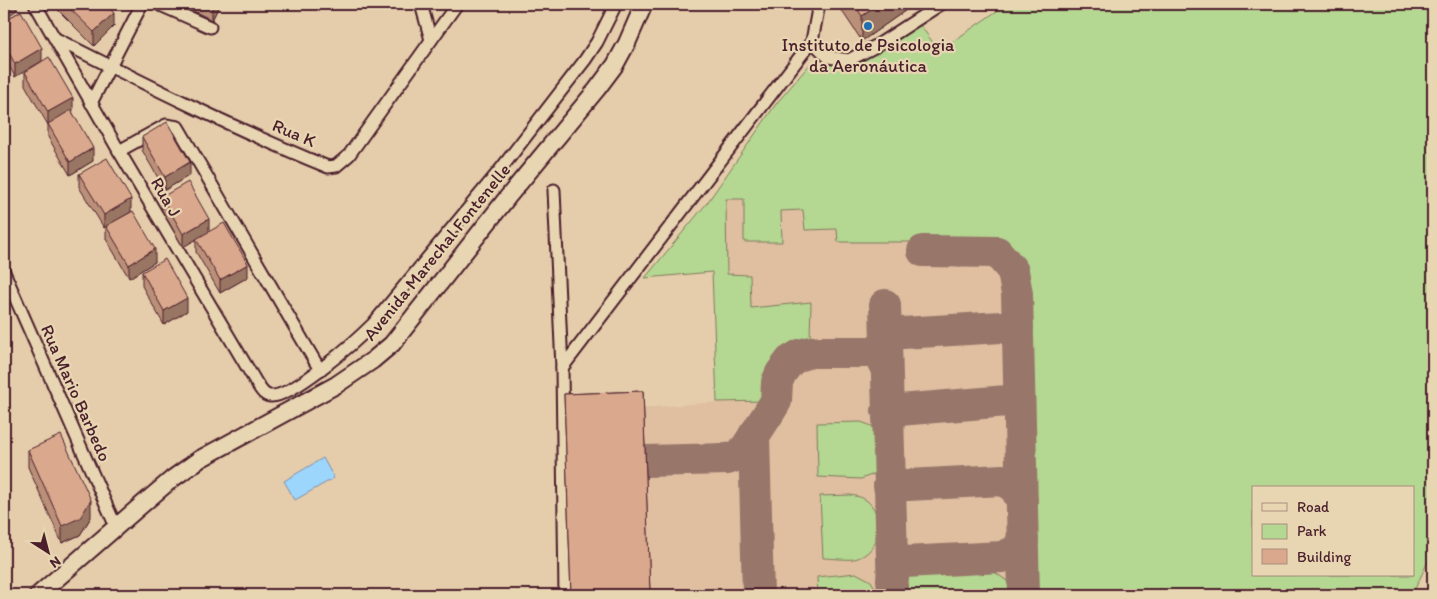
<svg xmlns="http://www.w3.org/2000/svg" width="1437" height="599" viewBox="0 0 1437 599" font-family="Itim,sans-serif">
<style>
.built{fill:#dfbfa0}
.green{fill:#b4d791;stroke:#7f7b5e;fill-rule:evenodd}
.water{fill:#9dd6fd;stroke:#7c8da9}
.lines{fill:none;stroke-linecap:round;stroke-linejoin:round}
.taxiway{stroke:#98766b;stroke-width:32}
.street-casing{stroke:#4a1f2b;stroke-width:15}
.secondary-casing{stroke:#4a1f2b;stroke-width:20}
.street{stroke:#e8d6b3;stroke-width:11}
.secondary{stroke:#e8d6b3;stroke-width:16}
.wall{fill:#bb9079;stroke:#4a1f2b}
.shaded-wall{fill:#997663;stroke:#4a1f2b}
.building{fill:#daa88d;stroke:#4a1f2b}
.poi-dot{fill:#1f6fb2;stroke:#e8d6b3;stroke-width:2}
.labels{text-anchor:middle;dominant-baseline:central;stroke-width:4.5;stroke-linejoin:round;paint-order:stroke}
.poi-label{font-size:18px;fill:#4a1f2b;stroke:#e8d6b3}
.street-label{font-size:18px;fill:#4a1f2b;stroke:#e8d6b3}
</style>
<rect width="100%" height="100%" fill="#e5cdab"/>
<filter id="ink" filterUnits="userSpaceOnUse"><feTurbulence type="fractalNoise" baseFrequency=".02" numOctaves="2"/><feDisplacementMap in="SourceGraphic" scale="10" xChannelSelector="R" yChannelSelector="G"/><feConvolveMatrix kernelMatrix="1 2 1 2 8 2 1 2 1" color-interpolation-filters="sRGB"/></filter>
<g filter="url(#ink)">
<polygon class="built" points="726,199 744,199 745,242 781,210 803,210 805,230 837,229 838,242 979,242 1003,247 1016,259 1022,270 1025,281 1034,595 650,595 643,408 717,402 766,401 765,380 773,363 786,350 810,339 751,308 727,274"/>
<g class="green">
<path d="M1007 4H1433V551L1412 595H1034L1025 281 1022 270 1016 259 1003 247 979 242H838L837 229 805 230 803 210 781 211 782 242H744V199H726L727 274 750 275 751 308 811 302 810 339C791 348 768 357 765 381 764 387 766 395 766 401L717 402 712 272 645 278 707 203 776 104 811 63 818 62 825 64 827 61 849 65 858 64 918 22 939 51ZM1253 488H1413V575H1253Z"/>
<polygon points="861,422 872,426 877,434 877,466 874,474 861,479 818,477 817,423"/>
<path d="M851 495C856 496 862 497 866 500 885 514 882 550 858 558 851 561 832 558 823 558L820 496Z"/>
<polygon points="989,568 1007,581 1011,595 897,595 900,584 914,573"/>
<polygon points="856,573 871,581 879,595 818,595 817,577"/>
</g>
<polygon class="water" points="323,458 334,478 295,500 284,481"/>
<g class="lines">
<g class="taxiway">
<polyline points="923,251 997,252 1013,271 1017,294 1024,595"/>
<polyline points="885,305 893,595"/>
<polyline points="886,334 1018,326"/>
<polyline points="887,411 1019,400"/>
<polyline points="754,435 758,595"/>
<polyline points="645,461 728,459 738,455 746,448 770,411 776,401 777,382 781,373 790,361 800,355 811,352 873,352 880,356 886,368"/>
<polyline points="889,486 1003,480 1015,488 1022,501"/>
<path d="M892 580C894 571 896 567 904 562L1002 557 1016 551 1023 540"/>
</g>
<defs>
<g id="street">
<path d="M35 4 119 151 257 384C261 390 264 396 271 396 293 397 357 340 373 324L500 170 585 60 597 42 616 4"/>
<polyline points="158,4 210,27"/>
<polyline points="421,4 431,40"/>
<path d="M56 39C145 84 235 129 328 167L336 166 349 155 457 4"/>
<polyline points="812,41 828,57 849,60 876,46 941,4"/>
<polyline points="91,103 142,4"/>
<polyline points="119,151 166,125 178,127 320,370"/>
<polyline points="554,190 562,368 565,595"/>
<polyline points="4,272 116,527"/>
<polyline points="562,368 812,41 819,4"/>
</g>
<polyline id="secondary" points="38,595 138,508 172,479 200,459 336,385 373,360 392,344 507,198 597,89 615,65 627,43 644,4"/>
</defs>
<use href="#street" class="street-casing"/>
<use href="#secondary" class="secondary-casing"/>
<use href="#street" class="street"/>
<use href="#secondary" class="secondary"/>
</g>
<g class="wall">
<polygon points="54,4 105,4 114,26 94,46 54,6"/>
<polygon points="181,4 220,4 212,20 181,5"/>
<polygon points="842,4 909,4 909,8 862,41 842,11"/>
<polygon points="21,11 15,77 4,56 4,21"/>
<polygon points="25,72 73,111 72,111 93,161 70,175 48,137 48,125 25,85"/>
<polygon points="142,137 190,175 165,190 142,150"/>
<polygon points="79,174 131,212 155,262 129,278 106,239 106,226 104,228 79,187"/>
<polygon points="162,197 209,232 248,277 220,293 196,252 196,239 183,247 162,210"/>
<polygon points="142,272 187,311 164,325 142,286"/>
<polygon points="643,391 650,595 571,595 564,394"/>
<polygon points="28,450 91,517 80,535 62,543 28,467"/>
</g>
<g class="shaded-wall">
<polygon points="7,4 17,4 17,10 4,19 4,6"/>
<polygon points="212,4 220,4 212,20"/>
<polygon points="880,4 909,4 909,8 862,41 862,16"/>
<polygon points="114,13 114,26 94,46 94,32"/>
<polygon points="42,48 42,61 15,77 15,64"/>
<polygon points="73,98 73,111 48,125 48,112"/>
<polygon points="93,148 93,161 70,175 70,162"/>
<polygon points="190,162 190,175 165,190 165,177"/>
<polygon points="131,199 131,212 104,228 104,215"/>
<polygon points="209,219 209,232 183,247 183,234"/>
<polygon points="155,249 155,262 129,278 129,265"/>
<polygon points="248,264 248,277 220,293 220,280"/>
<polygon points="187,298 187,311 164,325 164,311"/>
<polygon points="91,500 91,517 80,535 62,543 62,526"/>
</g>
<g class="building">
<polygon points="65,4 105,4 114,13 94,32"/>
<polygon points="854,4 880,4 862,16"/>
<polygon points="21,11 42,48 15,64 4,43 4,21"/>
<polygon points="49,57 73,98 48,112 25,72"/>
<polygon points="71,110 93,148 70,162 48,124"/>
<polygon points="167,122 190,162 165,177 142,137"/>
<polygon points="107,158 131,199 104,215 79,174"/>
<polygon points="188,182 209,219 183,234 162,197"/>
<polygon points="133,211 155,249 129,265 106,226"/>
<polygon points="224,223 248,264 220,280 196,239"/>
<polygon points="165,259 187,298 164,311 142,272"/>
<polygon points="643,391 650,592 571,595 564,394"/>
<polygon points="61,435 91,500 80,518 62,526 28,450"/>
</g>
</g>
<circle class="poi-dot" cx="868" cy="26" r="5"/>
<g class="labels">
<g class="poi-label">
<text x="868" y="45">Instituto de Psicologia<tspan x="868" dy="21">da Aeronáutica</tspan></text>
</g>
<g class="street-label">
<text transform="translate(294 133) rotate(23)">Rua K</text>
<text transform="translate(166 197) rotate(60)">Rua J</text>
<text transform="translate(437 252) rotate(-51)">Avenida Marechal Fontenelle</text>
<text transform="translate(76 393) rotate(66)">Rua Mario Barbedo</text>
</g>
</g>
<rect width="1437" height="599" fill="none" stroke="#e8d6b3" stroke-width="20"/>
<rect x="10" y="10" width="1417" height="579" fill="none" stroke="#4a1f2b" stroke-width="2" filter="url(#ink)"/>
<rect x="1252" y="486" width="162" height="90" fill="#e8d6b3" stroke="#a98d7d"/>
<rect x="1262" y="503" width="25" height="8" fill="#e8d6b3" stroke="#a98d7d"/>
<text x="1297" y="512" font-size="15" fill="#4a1f2b">Road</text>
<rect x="1262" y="524" width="25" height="15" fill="#b4d791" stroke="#a98d7d"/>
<text x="1297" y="536" font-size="15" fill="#4a1f2b">Park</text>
<rect x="1262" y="549" width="25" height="15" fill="#daa88d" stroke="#a98d7d"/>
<text x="1297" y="562" font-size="15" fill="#4a1f2b">Building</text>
<g transform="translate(48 552) rotate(144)" stroke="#e8d6b3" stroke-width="4" paint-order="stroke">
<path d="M0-4L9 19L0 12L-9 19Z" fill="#4a1f2b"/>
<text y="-8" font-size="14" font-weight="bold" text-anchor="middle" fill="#4a1f2b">N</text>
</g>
</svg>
